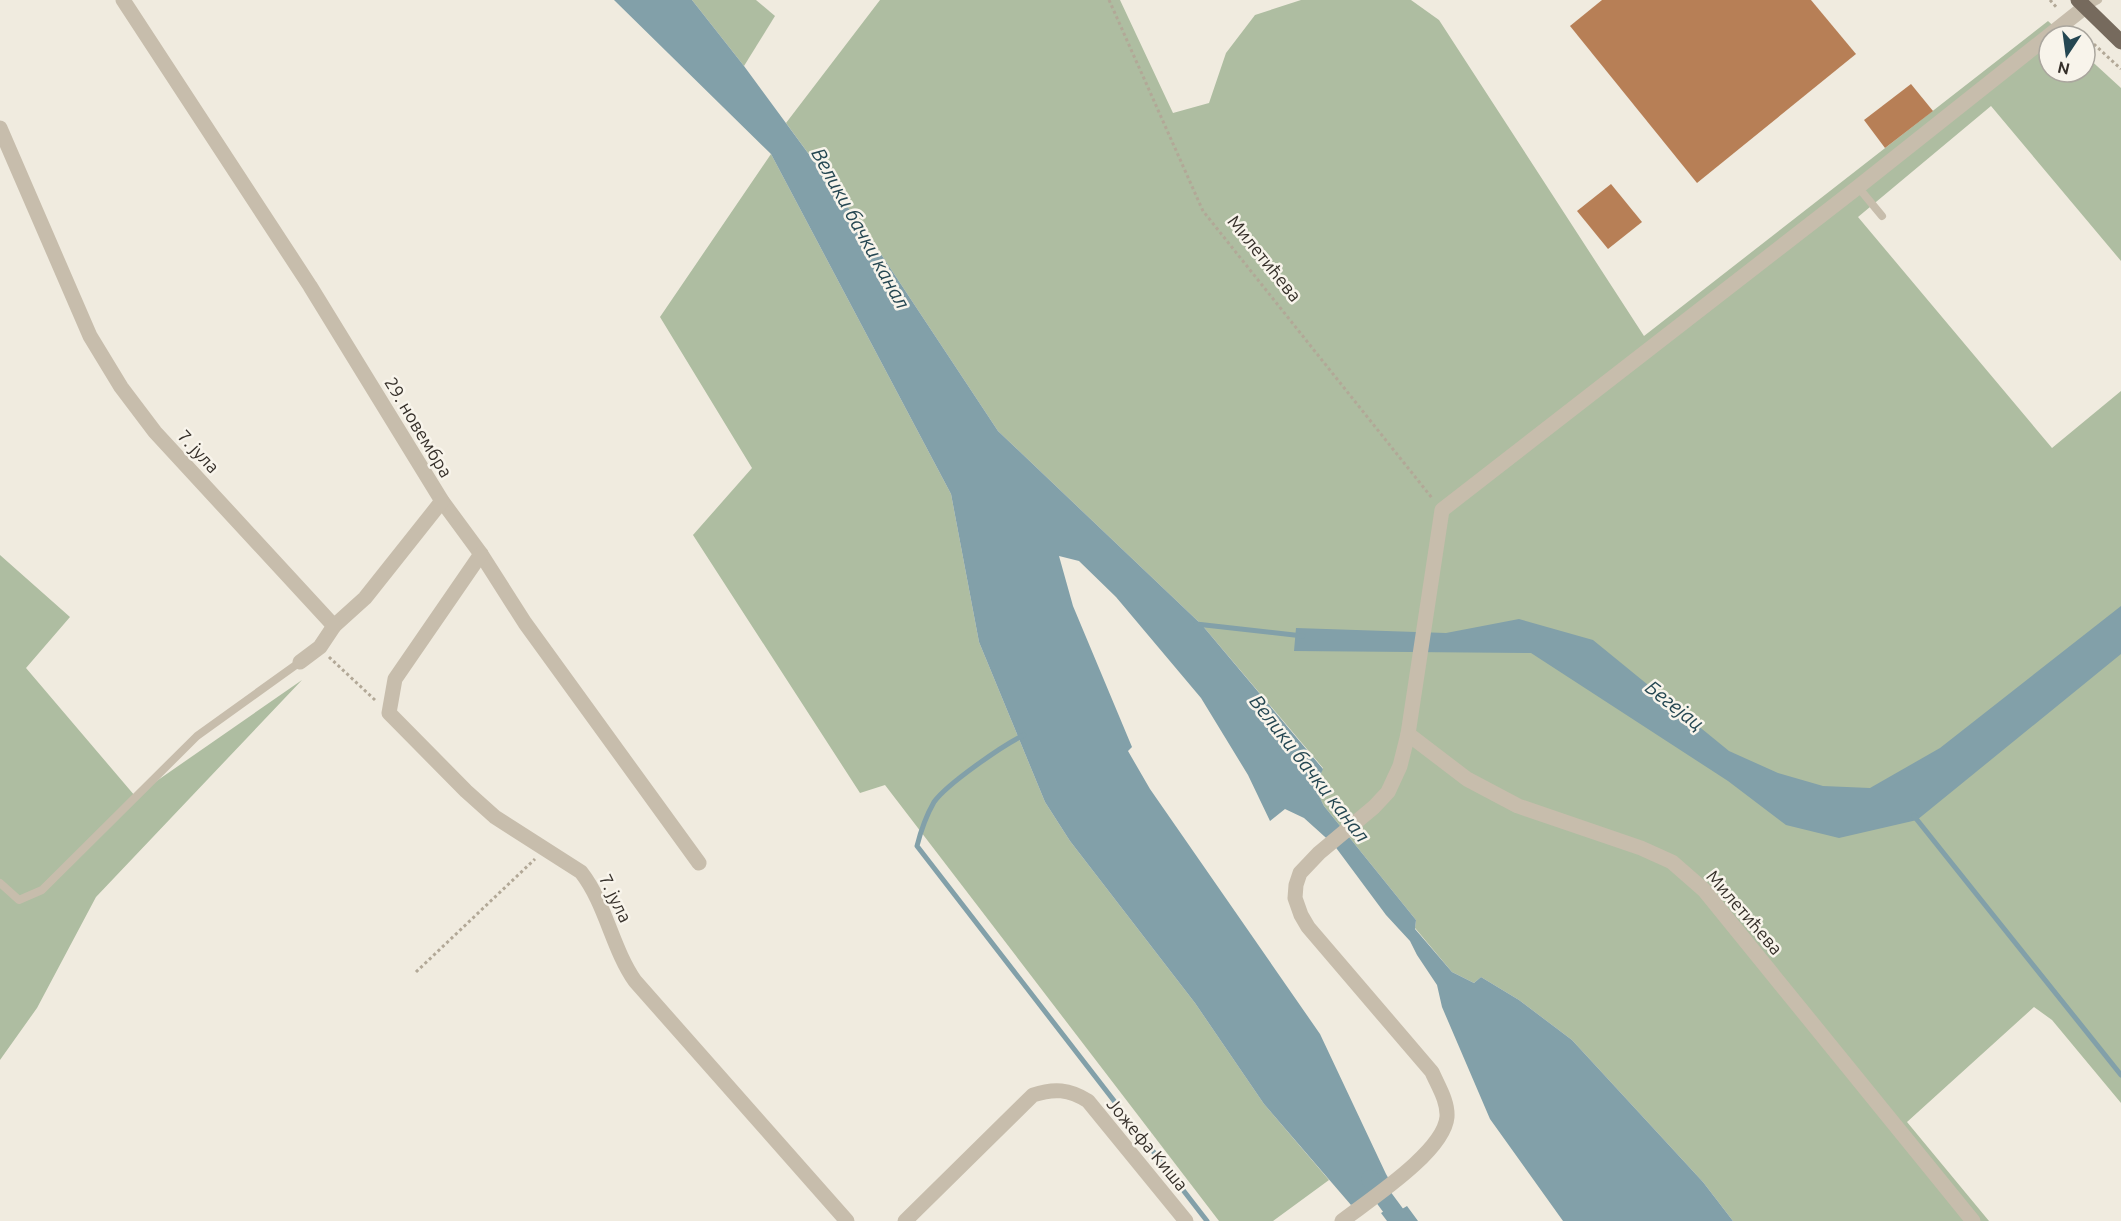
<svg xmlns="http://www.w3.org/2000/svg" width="2121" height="1221" viewBox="0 0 2121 1221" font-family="Ubuntu,sans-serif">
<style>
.green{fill:#aebda1}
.water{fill:#82a0a9}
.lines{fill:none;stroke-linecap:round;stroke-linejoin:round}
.stream{stroke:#82a0a9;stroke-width:5}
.canal{stroke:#82a0a9;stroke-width:18}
.building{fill:#b77f56}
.path{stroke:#b2a897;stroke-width:3;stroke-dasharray:3 3;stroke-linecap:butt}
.service{stroke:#c7bdac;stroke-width:8}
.minor{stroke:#c7bdac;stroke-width:15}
.primary{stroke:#766a5d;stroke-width:15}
.labels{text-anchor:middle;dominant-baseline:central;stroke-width:5;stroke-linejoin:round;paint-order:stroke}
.street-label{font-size:18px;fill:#36302a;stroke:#f8f4eb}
.water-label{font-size:20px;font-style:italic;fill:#254752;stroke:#f8f4eb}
</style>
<rect width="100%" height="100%" fill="#f0ebdf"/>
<g class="green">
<polygon points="692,0 756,0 775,16 744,66"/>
<polygon points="880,0 1120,0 1173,113 1209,103 1226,53 1255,15 1301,0 1411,0 1439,20 1644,336 2048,21 2064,36 2049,36 2049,72 2085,72 2085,55 2121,88 2121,261 1991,106 1858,217 2052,448 2121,391 2121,1103 2052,1020 2034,1007 1907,1122 1989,1221 1733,1221 1703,1182 1572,1040 1519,1000 1481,977 1474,983 1452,972 1415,928 1416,920 1324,806 1315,789 1323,768 1202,625 998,431 869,236 786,123"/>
<polygon points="771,154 951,494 979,642 1045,802 1070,841 1195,1003 1264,1104 1329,1180 1273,1221 1219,1221 885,785 860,793 693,535 752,468 660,317"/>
<polygon points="0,555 70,617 26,668 135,796 302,680 96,897 37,1008 0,1060"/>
</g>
<g class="water">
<polygon points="614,0 692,0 744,66 869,236 998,431 1202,625 1323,769 1315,788 1324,806 1416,920 1415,929 1452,972 1474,983 1481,977 1519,1000 1572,1040 1703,1182 1733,1221 1563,1221 1490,1119 1442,1007 1437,985 1417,955 1410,941 1386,915 1334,845 1304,818 1285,809 1270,821 1248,775 1201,698 1116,597 1079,561 1059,556 1073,606 1132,747 1128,751 1150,789 1320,1034 1386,1174 1395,1190 1351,1205 1264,1104 1195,1003 1070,841 1045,802 979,642 951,494 771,154"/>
<polygon points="2121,606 2121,654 1917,820 1839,838 1786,825 1728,781 1531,653 1294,651 1296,628 1446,633 1519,619 1593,640 1729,751 1778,773 1823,786 1870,788 1940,748"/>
<polygon points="1398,1203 1402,1209 1407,1206 1418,1221 1387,1221 1381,1213"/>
</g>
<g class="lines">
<g class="stream">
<polyline points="1196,624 1303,636"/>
<path d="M1024 735C1003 745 947 784 934 802 926 816 921 830 917 846L1207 1221"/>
<polyline points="1914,816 2121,1075"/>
</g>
<polyline class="canal" points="1370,1179 1401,1221"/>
</g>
<g class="building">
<polygon points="1602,0 1811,0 1856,54 1697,183 1570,26"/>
<polygon points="1911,84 1933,111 1885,148 1864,120"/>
<polygon points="1611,184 1642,222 1608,249 1577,211"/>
</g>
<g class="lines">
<g class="path">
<polyline points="1109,0 1203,211 1432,498"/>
<polyline points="2050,0 2058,9"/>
<polyline points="2085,36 2121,69"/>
<polyline points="329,657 375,700"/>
<polyline points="416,972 535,859"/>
</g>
<g class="service">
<polyline points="2085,7 2098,0"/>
<polyline points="1858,187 1882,216"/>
<polyline points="0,883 19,900 42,890 197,736 300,662"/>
</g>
<g class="minor">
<polyline points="123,0 310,286 442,501 481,554 525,623 699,863"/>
<polyline points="0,128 90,336 121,387 155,432 334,626 365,598 442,501"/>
<path d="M481 554 395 679 389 713 466 791 495 817 581 872C606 904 612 948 635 981L847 1221"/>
<polyline points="300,662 320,647 334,626"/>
<polyline points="1408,734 1467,779 1518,806 1641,848 1672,862 1704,890 1973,1221"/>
<path d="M905 1221 1033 1095C1054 1088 1069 1089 1088 1101L1186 1221"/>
<path d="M1342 1221C1369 1200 1444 1152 1447 1117 1448 1101 1438 1086 1432 1072L1308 927 1301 915 1295 898 1296 885 1300 873 1319 853 1374 807 1388 792 1400 766 1408 734 1442 510 1858 187 2085 7"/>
</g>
<polyline class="primary" points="2078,0 2121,42"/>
</g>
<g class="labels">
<g class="street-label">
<text transform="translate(1265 258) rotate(51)">Милетићева</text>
<text transform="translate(419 427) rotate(59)">29. новембра</text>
<text transform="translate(199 451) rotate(47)">7. јула</text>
<text transform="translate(616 898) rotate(64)">7. јула</text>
<text transform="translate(1745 912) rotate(49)">Милетићева</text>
<text transform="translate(1148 1144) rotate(50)">Јожефа Киша</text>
</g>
<g class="water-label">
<text transform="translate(861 228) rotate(61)">Велики бачки канал</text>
<text transform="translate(1675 705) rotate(38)">Бегејац</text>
<text transform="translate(1310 768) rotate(52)">Велики бачки канал</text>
</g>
</g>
<g transform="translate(2067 54) rotate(193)"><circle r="28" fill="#f8f4eb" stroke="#aaa69e" stroke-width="1.5"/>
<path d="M0-4.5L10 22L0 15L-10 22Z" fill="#254752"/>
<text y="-9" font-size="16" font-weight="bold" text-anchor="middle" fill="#36302a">N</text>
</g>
</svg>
